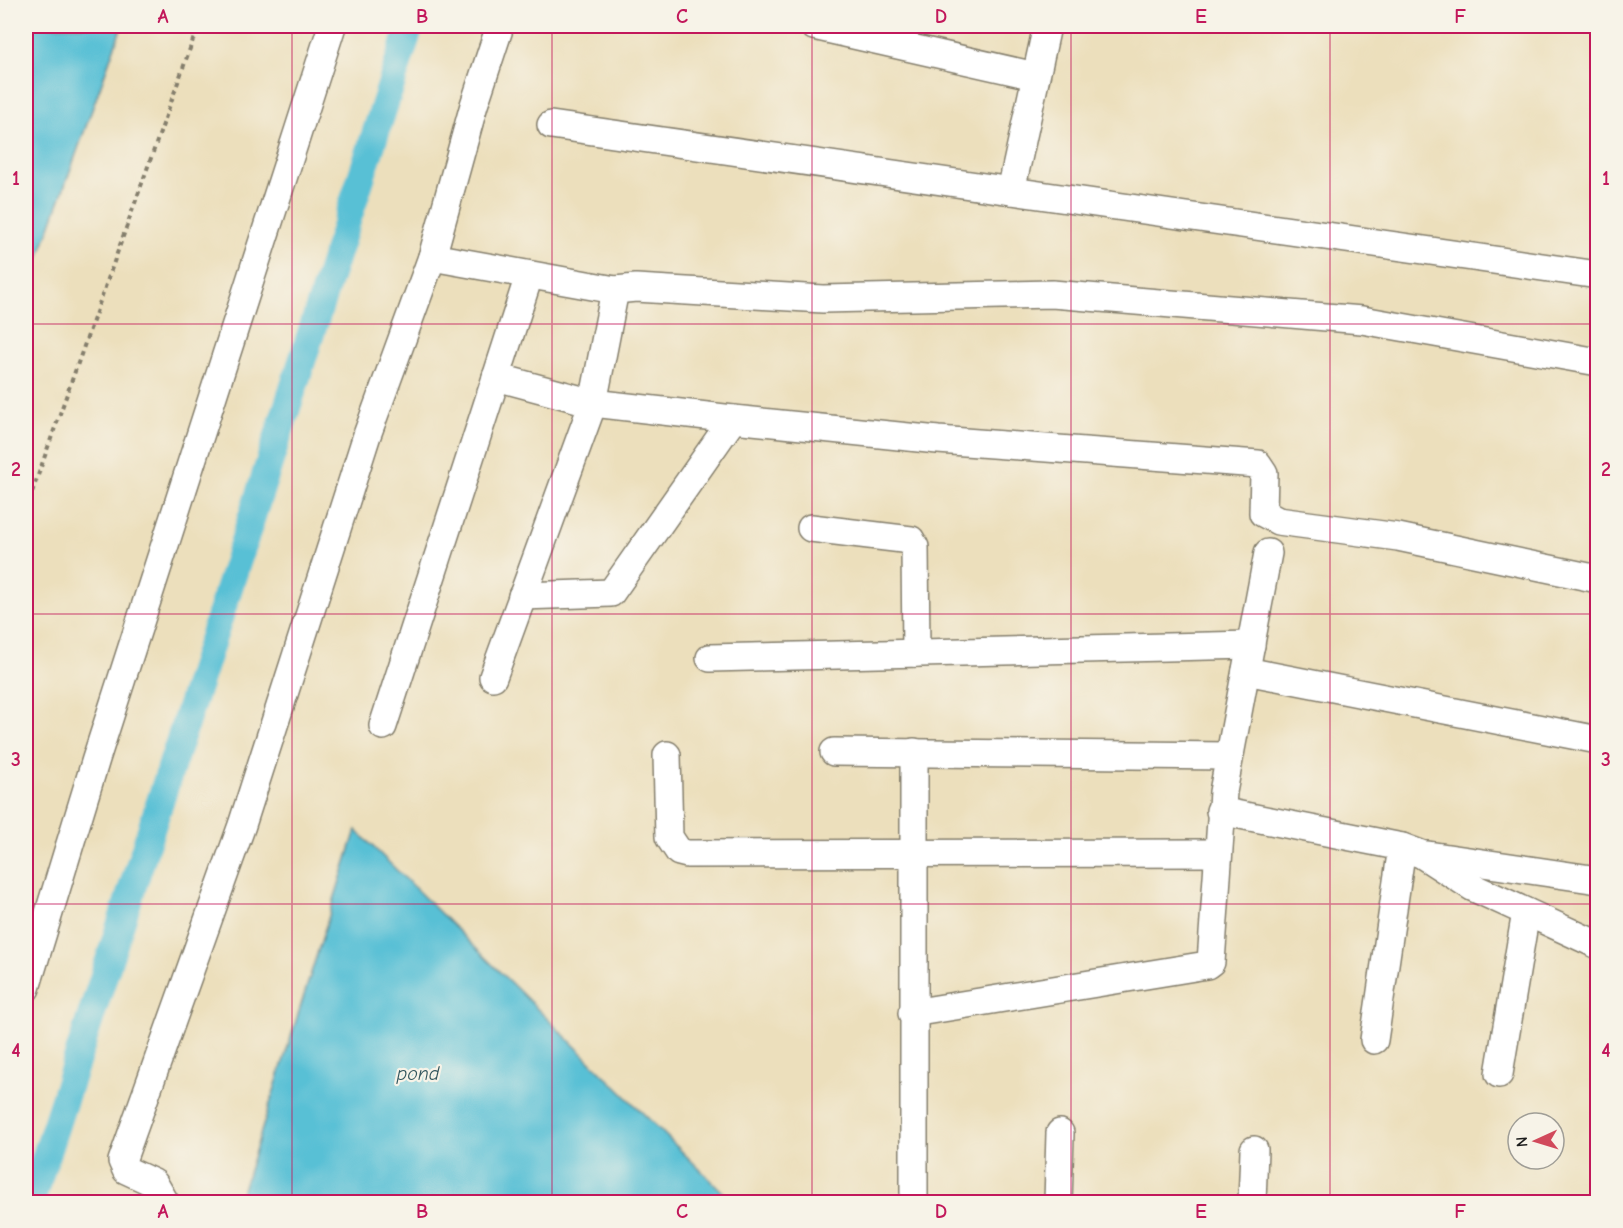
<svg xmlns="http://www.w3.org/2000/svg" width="1623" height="1228" viewBox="0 0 1623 1228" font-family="'Comic Neue',sans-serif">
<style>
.water{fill:#58c0d5;stroke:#3a6e78;stroke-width:1.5}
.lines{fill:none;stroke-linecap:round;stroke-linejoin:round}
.canal{stroke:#58c0d5;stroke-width:28}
.street-casing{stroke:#847e6c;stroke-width:30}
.path{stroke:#847e6c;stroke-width:4;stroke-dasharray:4.5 4.5;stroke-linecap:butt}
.street{stroke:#fff;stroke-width:27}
.grid{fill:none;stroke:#c2185b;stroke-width:1.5;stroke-opacity:0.55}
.labels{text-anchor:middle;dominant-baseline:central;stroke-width:4.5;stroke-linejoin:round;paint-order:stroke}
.water-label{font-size:20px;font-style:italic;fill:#31555d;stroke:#f7f3e8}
.neatline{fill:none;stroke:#c2185b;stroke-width:2}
.grid-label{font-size:20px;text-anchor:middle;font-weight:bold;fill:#c2185b}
</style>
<rect width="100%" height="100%" fill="#f7f3e8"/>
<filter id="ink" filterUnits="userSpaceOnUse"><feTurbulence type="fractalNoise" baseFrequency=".0167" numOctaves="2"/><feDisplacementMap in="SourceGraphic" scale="12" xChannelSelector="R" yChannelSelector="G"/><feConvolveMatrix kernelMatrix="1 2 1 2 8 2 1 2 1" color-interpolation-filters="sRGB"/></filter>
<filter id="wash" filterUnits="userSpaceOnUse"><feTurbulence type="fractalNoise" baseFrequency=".008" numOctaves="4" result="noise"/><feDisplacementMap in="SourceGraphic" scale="24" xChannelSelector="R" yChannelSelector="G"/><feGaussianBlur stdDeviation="1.35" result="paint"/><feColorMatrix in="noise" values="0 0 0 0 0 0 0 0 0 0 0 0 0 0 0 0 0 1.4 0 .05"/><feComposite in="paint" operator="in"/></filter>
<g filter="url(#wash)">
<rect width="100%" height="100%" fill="#ecdfbc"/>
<g class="water">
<polygon points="26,26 122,26 26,294"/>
<polygon points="356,830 733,1202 239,1202"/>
</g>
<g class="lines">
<polyline class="canal" points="31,1202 410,26"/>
</g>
</g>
<g filter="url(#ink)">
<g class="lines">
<defs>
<g id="street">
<polyline points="814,26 1035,76"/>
<polyline points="551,125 1598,275"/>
<polyline points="1011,191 1047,26"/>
<polyline points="615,290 636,288 823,299 1052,294 1362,320 1598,362"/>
<polyline points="496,377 593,403 733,419 938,440 1258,464 1264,473 1263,513 1278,521 1398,537 1598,579"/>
<polyline points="811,528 911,540 915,547 916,653"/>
<polyline points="522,596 611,593 733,419"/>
<polyline points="710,658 1251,645"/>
<polyline points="1246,671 1598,740"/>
<polyline points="493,677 593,403 615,290 432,257 474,105 500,26"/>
<polyline points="383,726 529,276"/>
<polyline points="834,752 1229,756"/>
<polyline points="914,752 914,1202"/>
<polyline points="667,755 669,837 679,852 687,854 1218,853"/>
<polyline points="1220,811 1402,847 1421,854 1472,887 1598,945"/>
<polyline points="1428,855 1598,880"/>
<polyline points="26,988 96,759 332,26"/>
<polyline points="912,1013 1207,965 1211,962 1223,792 1268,553"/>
<polyline points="1374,1040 1402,847"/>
<polyline points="1499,1074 1526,912"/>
<polyline points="165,1202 154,1183 126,1170 122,1161 242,825 367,435 432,257"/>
<polyline points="1058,1202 1060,1133"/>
<polyline points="1252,1202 1254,1150"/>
</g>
</defs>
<use href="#street" class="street-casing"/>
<polyline class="path" points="26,509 198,26"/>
<use href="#street" class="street"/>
</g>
</g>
<path class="grid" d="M292 26V1202M552 26V1202M812 26V1202M1071 26V1202M1330 26V1202M26 324H1598M26 614H1598M26 904H1598"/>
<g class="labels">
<g class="water-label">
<text x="418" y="1073">pond</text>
</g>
</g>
<rect width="1623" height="1228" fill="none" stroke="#f7f3e8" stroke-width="66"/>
<g transform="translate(1536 1141) rotate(266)"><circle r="28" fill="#f7f3e8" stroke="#9f9d96" stroke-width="1.5"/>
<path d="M0-4.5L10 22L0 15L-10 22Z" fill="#d1495b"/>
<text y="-9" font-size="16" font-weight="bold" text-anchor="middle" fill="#1c1c1c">N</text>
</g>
<rect x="33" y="33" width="1557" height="1162" class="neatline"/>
<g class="grid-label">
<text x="163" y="23">A</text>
<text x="422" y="23">B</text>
<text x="682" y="23">C</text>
<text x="941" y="23">D</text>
<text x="1201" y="23">E</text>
<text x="1460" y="23">F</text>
<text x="16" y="185">1</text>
<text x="1606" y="185">1</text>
<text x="16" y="476">2</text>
<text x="1606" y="476">2</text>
<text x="16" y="766">3</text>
<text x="1606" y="766">3</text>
<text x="16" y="1057">4</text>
<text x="1606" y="1057">4</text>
<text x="163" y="1218">A</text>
<text x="422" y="1218">B</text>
<text x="682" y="1218">C</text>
<text x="941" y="1218">D</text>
<text x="1201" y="1218">E</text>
<text x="1460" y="1218">F</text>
</g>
</svg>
